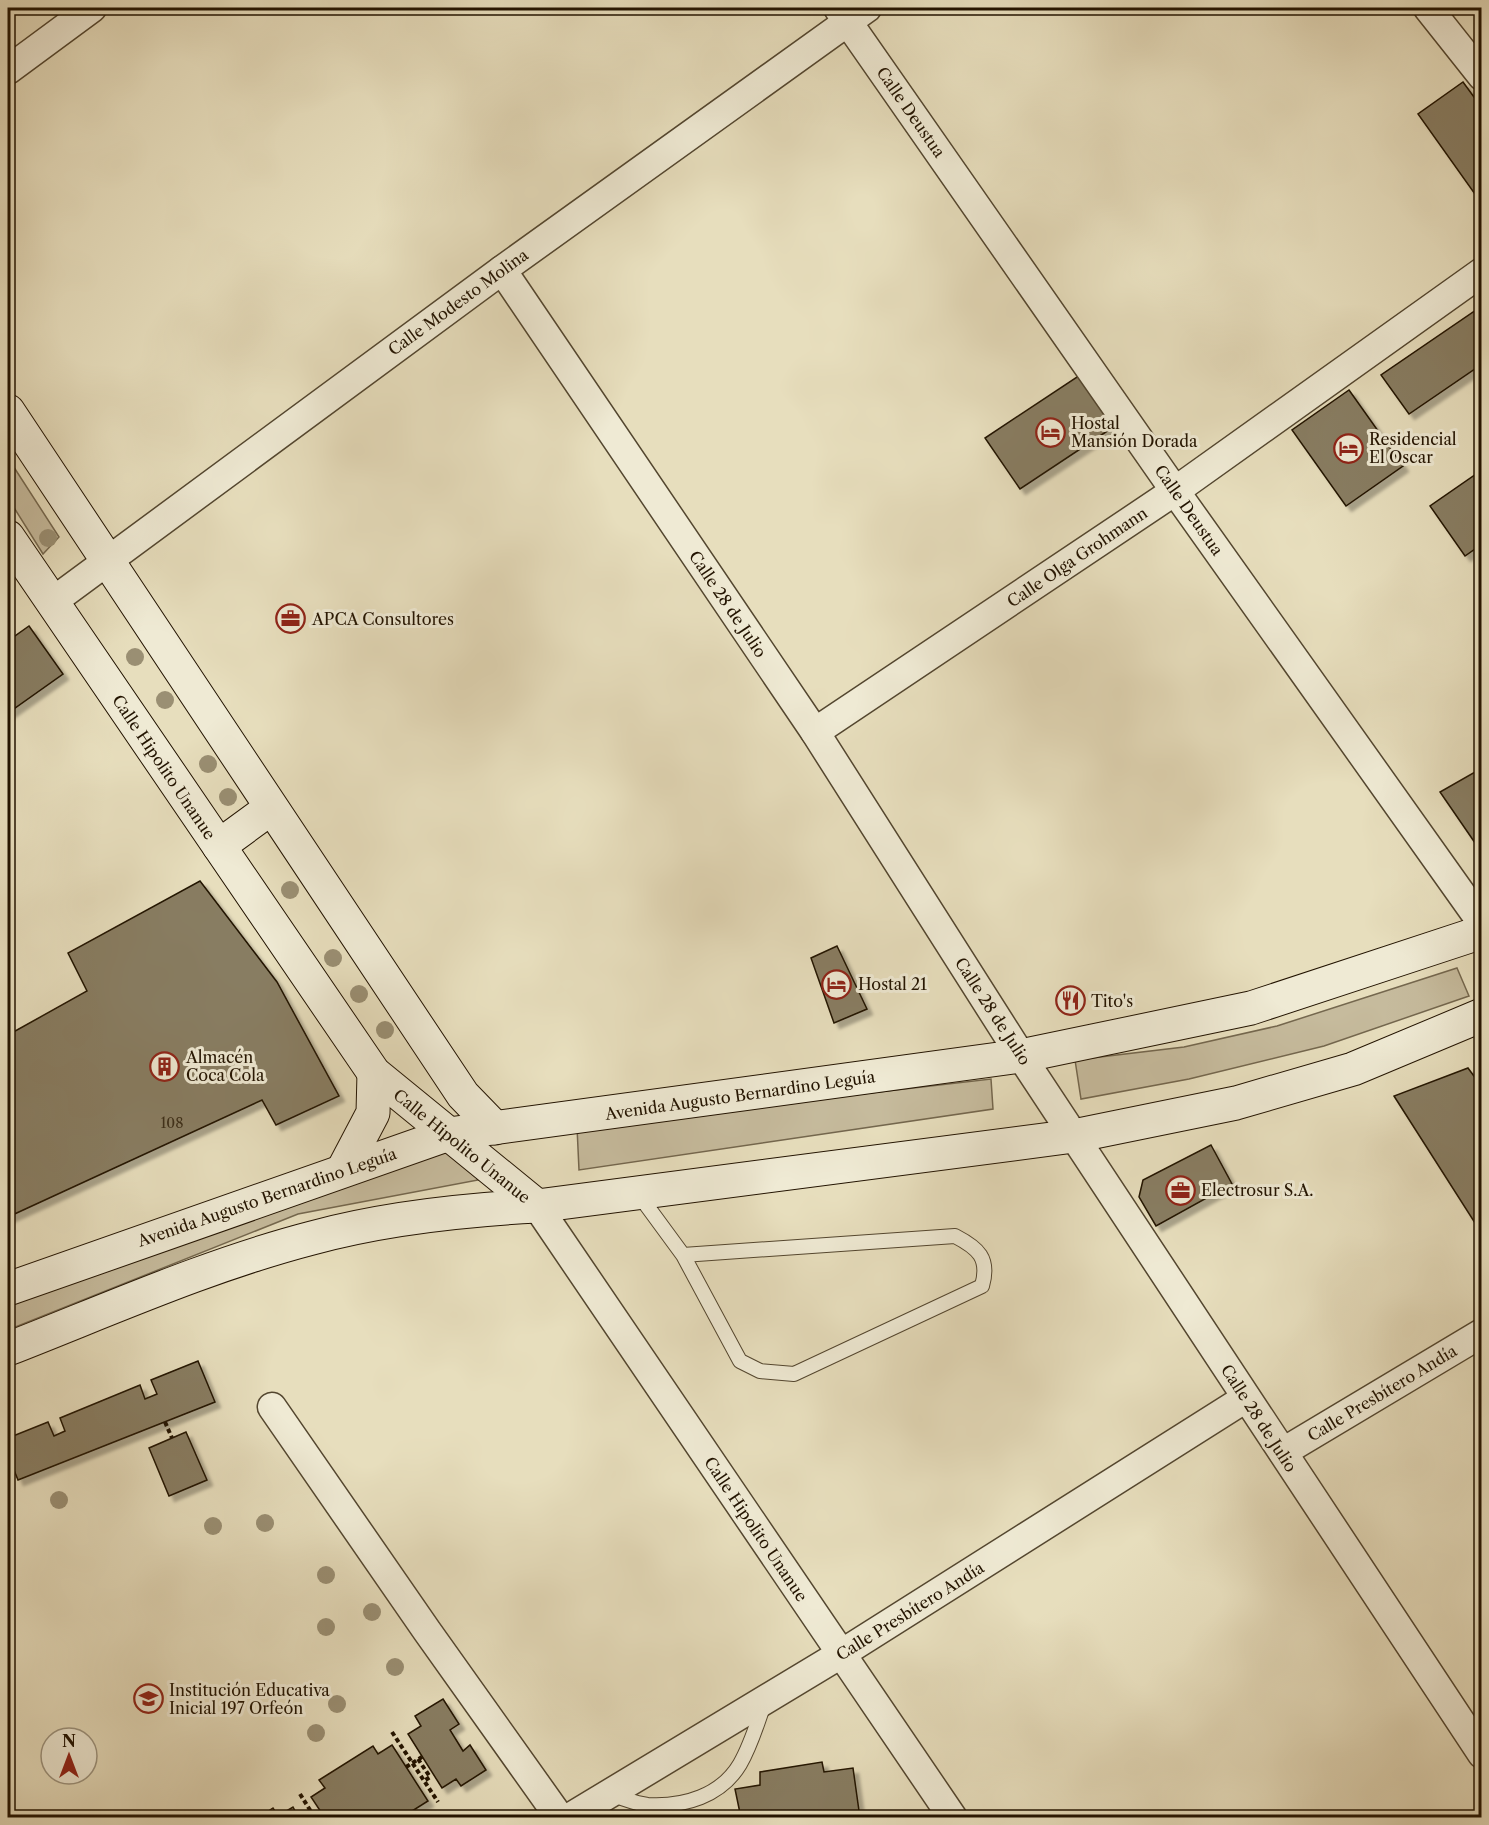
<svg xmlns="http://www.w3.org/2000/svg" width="1489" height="1825" viewBox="0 0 1489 1825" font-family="'Libre Caslon Text',serif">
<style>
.green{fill:#c6bb9d;stroke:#74674e;stroke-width:1.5}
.building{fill:#887d62;stroke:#221300;stroke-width:1.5;filter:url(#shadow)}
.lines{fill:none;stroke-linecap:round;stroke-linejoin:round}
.service-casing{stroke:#53462f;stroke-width:16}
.minor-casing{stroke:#53462f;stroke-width:31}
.secondary-casing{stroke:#221300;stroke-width:35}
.path{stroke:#221300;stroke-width:4;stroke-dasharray:4.5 3;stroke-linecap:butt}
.service{stroke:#efead4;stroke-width:14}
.minor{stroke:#efead4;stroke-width:28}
.secondary{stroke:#efead4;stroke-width:33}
.path-bridge{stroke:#221300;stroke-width:4;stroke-dasharray:4.5 3;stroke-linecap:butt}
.tree{fill:#9a8f73}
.labels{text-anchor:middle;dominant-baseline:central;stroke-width:6;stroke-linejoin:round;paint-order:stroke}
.number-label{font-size:14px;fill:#3c2e18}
.street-label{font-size:16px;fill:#221300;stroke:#efead4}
.poi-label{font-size:16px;fill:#221300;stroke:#efead4;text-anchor:start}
</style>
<defs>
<filter id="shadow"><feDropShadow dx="5.5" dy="5.5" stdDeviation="1.5" flood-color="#0004"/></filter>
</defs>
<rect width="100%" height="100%" fill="#e7debd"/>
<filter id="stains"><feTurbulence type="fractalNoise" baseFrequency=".00333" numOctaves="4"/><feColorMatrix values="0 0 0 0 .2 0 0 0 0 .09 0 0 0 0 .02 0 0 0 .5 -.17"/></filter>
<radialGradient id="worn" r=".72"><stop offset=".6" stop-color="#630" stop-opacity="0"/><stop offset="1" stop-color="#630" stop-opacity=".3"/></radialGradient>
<g class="green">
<polygon points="8,458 59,537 43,554 8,498"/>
<polygon points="1457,968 1469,996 1324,1046 1189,1079 1081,1099 1075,1060 1184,1047 1277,1026"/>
<polygon points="991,1079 993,1109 579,1170 577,1127"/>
<polygon points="457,1146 478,1180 298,1214 8,1330 8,1295"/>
</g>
<g class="building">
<polygon points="1463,82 1482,108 1482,204 1418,114"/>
<polygon points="1482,306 1482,364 1409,414 1381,375"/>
<polygon points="1080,375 1115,426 1020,489 985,438"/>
<polygon points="1349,390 1403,466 1346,506 1292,430"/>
<polygon points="1482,470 1482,544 1465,556 1430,506"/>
<polygon points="29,626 63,674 8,713 8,641"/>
<polygon points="1482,768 1482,853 1440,792"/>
<polygon points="200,881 277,982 339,1096 276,1125 262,1100 8,1217 8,1035 87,991 68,953"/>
<polygon points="837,946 867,1009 834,1023 811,958"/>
<polygon points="1468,1068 1482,1087 1482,1234 1394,1096"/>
<polygon points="1211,1145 1232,1184 1156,1226 1139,1197 1143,1180"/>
<polygon points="198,1361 215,1402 18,1480 8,1455 8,1438 48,1422 54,1436 65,1431 60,1418 140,1385 145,1399 157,1394 151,1380"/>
<polygon points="186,1432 207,1480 169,1496 149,1448"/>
<polygon points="443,1699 459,1724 450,1730 463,1751 470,1745 486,1770 461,1786 456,1779 442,1788 408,1734 421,1726 415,1716"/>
<polygon points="392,1745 428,1801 412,1811 416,1817 325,1818 311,1797 325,1788 319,1780 373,1746 378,1754"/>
<polygon points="822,1762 824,1772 853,1768 860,1818 741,1818 735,1789 760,1785 760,1772"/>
<polygon points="293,1807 299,1818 258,1818 273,1808 278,1816"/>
</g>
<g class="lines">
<defs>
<g id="service">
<path d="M639 1195 683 1255 740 1361 760 1371 794 1374 982 1286C990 1258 978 1248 955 1236L683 1255"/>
<path d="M612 1795C623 1798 636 1804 648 1805 684 1807 721 1796 740 1764 751 1745 757 1724 764 1704"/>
</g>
<g id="minor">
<polyline points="838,8 1175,491 1482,923"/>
<polyline points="1428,8 1482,76"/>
<polyline points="8,70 92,8"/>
<polyline points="502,270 815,732 1021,1056 1482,1754"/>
<polyline points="52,602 502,270 867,8"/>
<polyline points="815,732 1175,491 1482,272"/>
<polyline points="537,1206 953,1818"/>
<polyline points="272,1407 427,1631 560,1818"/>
<polyline points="1283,1452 1482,1333"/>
<polyline points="569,1818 841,1654 1246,1398"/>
</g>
<g id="secondary">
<polyline points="8,411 463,1095 495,1128"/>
<polyline points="8,537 374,1073 537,1206"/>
<polyline points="219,846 271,808"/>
<polyline points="343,1170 373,1113 374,1073"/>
<polyline points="8,1289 449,1134 1021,1056 1251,1008 1482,932"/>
<path d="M8 1349C108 1310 208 1265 312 1238 385 1218 462 1210 537 1206L1074 1136 1236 1103 1353 1069 1482 1015"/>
</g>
</defs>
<use href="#service" class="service-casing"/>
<use href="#minor" class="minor-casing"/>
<use href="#secondary" class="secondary-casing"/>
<g class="path">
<polyline points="165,1422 172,1438"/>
<polyline points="392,1732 438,1802"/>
<polyline points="418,1759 430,1777 424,1781"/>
<polyline points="300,1794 315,1818"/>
</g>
<use href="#service" class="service"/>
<use href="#minor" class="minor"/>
<use href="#secondary" class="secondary"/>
<polyline class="path-bridge" points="406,1767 422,1757"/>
</g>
<g class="tree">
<circle cx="48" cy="538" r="9"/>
<circle cx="135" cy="657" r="9"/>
<circle cx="165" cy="700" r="9"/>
<circle cx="208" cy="764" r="9"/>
<circle cx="228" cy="797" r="9"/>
<circle cx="290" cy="890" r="9"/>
<circle cx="333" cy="958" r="9"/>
<circle cx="359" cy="994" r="9"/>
<circle cx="385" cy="1030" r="9"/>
<circle cx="59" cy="1500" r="9"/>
<circle cx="265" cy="1523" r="9"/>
<circle cx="213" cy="1526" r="9"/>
<circle cx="326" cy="1575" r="9"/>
<circle cx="372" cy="1612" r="9"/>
<circle cx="326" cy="1627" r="9"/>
<circle cx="395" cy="1667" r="9"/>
<circle cx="337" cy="1704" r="9"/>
<circle cx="316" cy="1733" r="9"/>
</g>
<defs>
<symbol id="hotel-ring" viewBox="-11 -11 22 22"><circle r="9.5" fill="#efead4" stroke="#8f2418" stroke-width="1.5"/><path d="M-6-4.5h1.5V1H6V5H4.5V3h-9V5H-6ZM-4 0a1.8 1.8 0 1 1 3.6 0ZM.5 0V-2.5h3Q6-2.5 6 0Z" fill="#8f2418"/></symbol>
<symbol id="office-ring" viewBox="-11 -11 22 22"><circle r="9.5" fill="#efead4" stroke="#8f2418" stroke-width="1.5"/><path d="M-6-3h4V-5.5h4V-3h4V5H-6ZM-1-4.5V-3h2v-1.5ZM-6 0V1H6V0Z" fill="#8f2418"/></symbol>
<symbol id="restaurant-ring" viewBox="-11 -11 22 22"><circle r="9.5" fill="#efead4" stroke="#8f2418" stroke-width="1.5"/><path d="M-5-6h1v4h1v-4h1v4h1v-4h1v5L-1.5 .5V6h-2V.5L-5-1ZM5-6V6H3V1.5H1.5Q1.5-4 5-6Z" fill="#8f2418"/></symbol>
<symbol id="building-ring" viewBox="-11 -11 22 22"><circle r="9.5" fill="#efead4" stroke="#8f2418" stroke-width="1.5"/><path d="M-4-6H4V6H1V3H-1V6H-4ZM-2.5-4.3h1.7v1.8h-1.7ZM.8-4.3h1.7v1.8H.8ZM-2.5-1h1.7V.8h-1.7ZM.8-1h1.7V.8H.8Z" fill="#8f2418"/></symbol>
<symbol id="school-ring" viewBox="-11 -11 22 22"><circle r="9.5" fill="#efead4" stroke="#8f2418" stroke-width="1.5"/><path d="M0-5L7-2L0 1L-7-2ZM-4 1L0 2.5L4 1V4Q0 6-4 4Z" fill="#8f2418"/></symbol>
</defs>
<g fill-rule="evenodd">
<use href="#hotel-ring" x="1034" y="416" width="33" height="33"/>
<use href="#hotel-ring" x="1332" y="432" width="33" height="33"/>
<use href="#office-ring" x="274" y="602" width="33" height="33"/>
<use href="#hotel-ring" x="820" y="968" width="33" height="33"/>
<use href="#restaurant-ring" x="1054" y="984" width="33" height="33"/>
<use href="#building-ring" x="148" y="1050" width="33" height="33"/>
<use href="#office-ring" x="1164" y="1174" width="33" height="33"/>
<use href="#school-ring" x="132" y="1682" width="33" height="33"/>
</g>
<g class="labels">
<g class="number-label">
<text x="172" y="1123">108</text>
</g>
<g class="street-label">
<text transform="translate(911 112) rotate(55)">Calle Deustua</text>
<text transform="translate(458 302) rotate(-36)">Calle Modesto Molina</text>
<text transform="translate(1189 510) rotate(55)">Calle Deustua</text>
<text transform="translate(1077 557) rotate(-34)">Calle Olga Grohmann</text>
<text transform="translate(728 604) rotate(56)">Calle 28 de Julio</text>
<text transform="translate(164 767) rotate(56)">Calle Hipolito Unanue</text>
<text transform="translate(993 1011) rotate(57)">Calle 28 de Julio</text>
<text transform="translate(740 1095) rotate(-8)">Avenida Augusto Bernardino Leguía</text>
<text transform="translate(462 1146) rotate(39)">Calle Hipolito Unanue</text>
<text transform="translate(267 1197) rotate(-19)">Avenida Augusto Bernardino Leguía</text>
<text transform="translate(1382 1393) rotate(-31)">Calle Presbítero Andía</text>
<text transform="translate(1259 1418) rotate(57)">Calle 28 de Julio</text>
<text transform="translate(756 1529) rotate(56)">Calle Hipolito Unanue</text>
<text transform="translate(910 1611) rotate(-32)">Calle Presbítero Andía</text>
</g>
<g class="poi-label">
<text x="1071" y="423">Hostal<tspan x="1071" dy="18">Mansión Dorada</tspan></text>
<text x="1369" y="439">Residencial<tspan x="1369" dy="18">El Oscar</tspan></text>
<text x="312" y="619">APCA Consultores</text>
<text x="858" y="984">Hostal 21</text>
<text x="1091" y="1001">Tito's</text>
<text x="186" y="1057">Almacén<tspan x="186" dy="18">Coca Cola</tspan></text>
<text x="1201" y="1190">Electrosur S.A.</text>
<text x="169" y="1690">Institución Educativa<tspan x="169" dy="18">Inicial 197 Orfeón</tspan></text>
</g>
</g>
<rect width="1489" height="1825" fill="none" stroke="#e7debd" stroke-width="30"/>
<rect x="9" y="9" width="1471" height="1807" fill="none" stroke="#221300" stroke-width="3"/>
<rect x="15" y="15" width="1459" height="1795" fill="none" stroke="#221300" stroke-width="1.5"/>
<g transform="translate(69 1756)"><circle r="28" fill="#efead4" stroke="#9d947f" stroke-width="1.5"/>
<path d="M0-4.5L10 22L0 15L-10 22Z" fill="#8f2418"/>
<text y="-9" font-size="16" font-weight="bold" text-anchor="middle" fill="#221300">N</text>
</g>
<rect width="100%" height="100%" filter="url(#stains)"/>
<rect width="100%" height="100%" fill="url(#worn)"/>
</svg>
